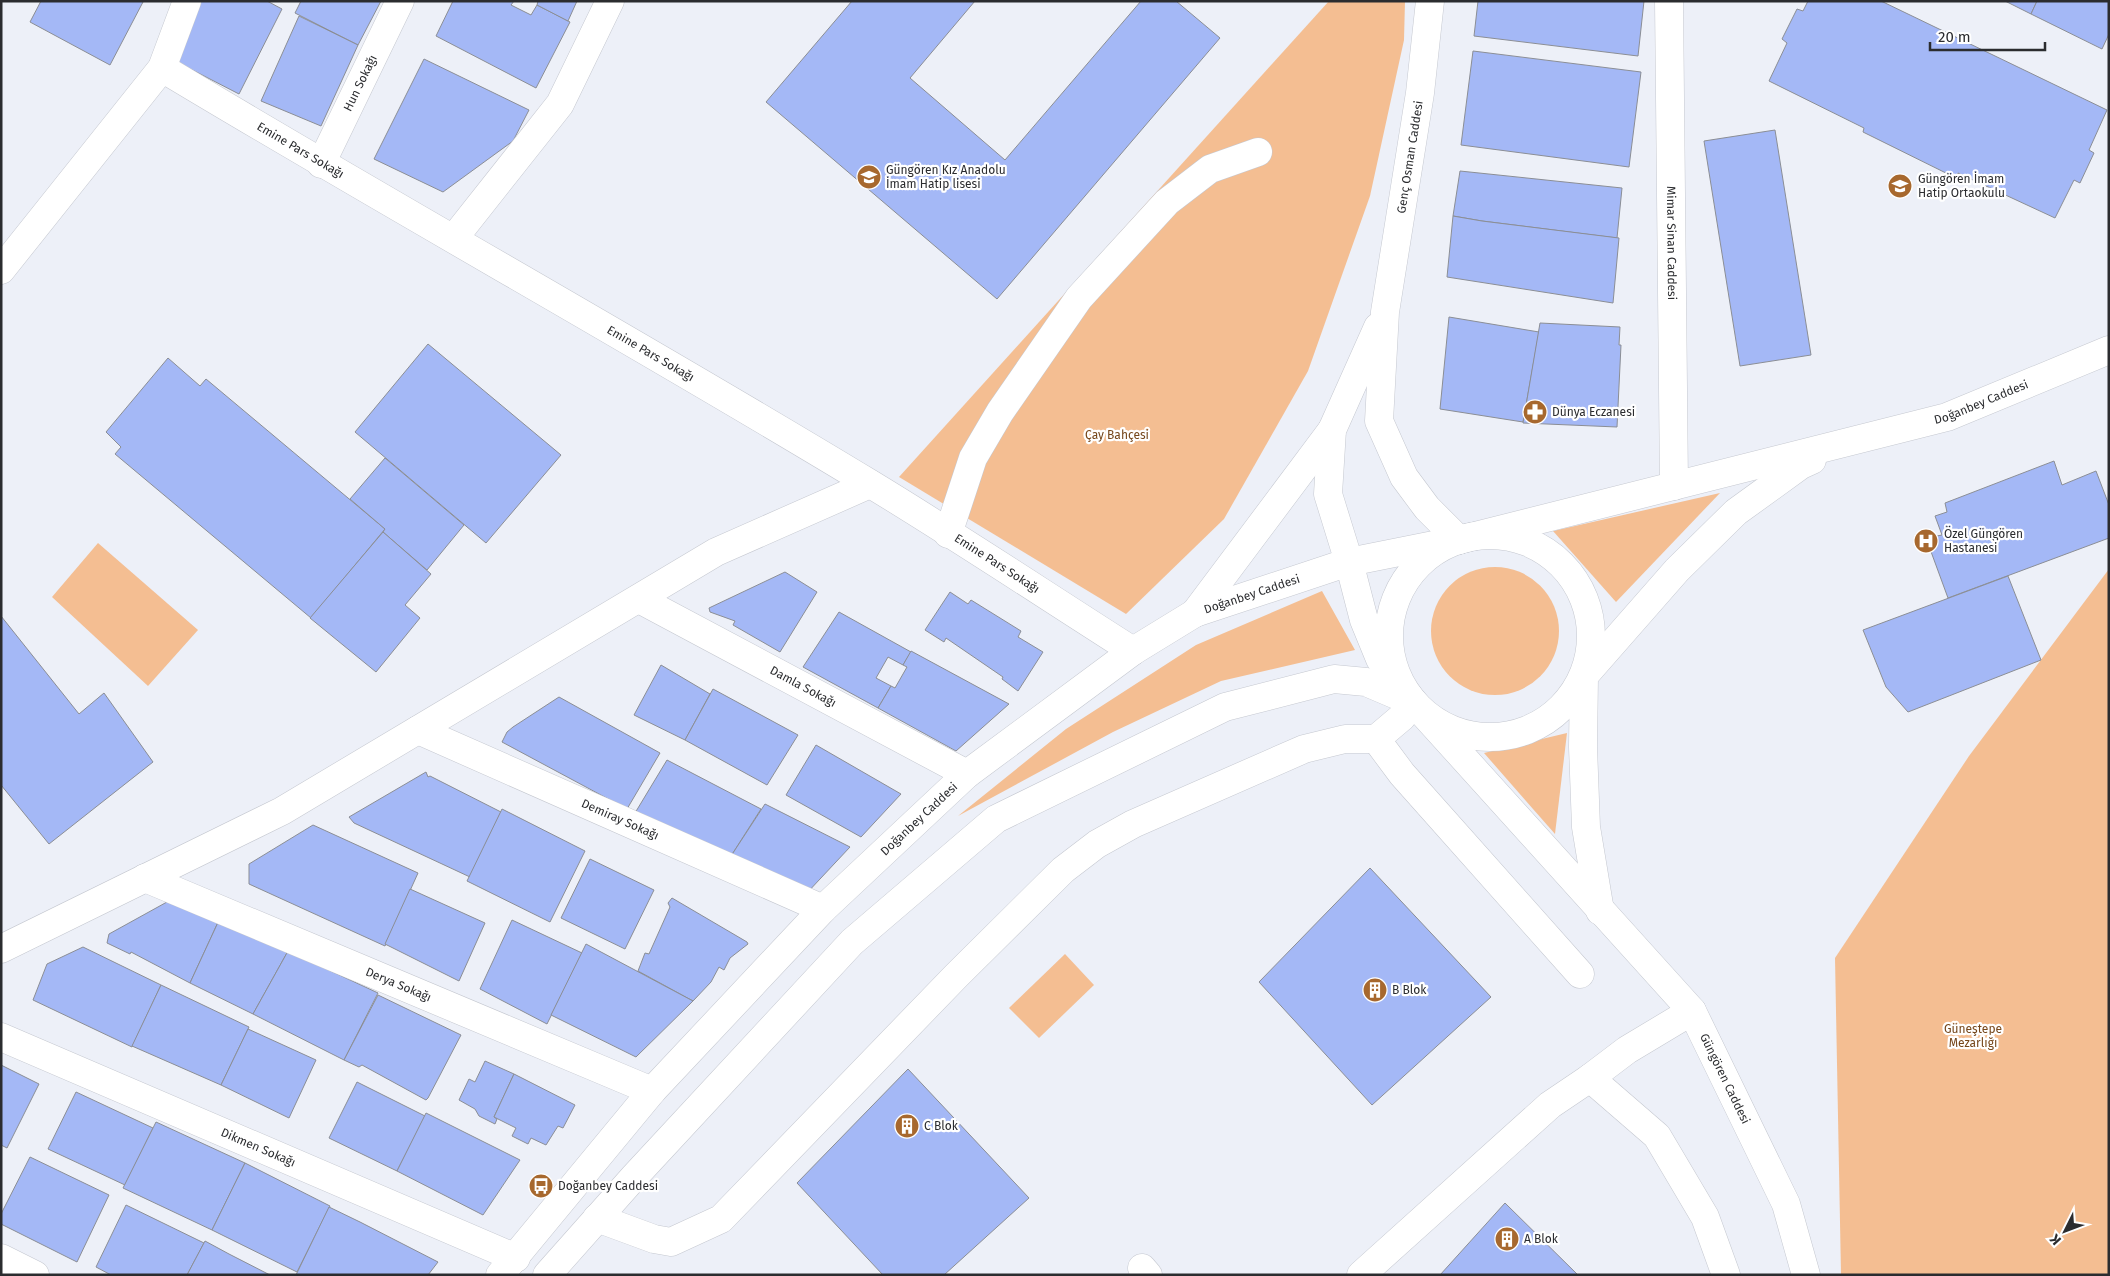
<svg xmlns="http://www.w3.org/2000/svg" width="2110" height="1276" viewBox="0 0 2110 1276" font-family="'Fira Sans',sans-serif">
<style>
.green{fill:#f4be92}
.building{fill:#a4b8f6;stroke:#8b8e95}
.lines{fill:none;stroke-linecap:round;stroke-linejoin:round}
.minor-casing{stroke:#c5c8d0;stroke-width:29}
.major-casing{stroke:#c5c8d0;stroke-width:29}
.minor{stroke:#fff;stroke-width:28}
.major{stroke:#fff;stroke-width:28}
.labels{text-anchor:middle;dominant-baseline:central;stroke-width:4.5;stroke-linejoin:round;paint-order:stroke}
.street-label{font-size:12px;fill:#2b2c2f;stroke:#fff}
.poi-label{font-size:12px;fill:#2b2c2f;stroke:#fff;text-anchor:start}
.park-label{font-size:12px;fill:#76471b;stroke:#fff}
</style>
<rect width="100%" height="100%" fill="#edf0f8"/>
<g class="green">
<polygon points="1329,1 1405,1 1404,40 1370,196 1308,371 1224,519 1126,614 899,477"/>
<polygon points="1720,493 1616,602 1553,531"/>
<polygon points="98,543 198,630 148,686 52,597"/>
<circle cx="1495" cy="631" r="64"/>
<polygon points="2109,569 2109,1275 1841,1275 1835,958 1969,756"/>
<polygon points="1322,591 1355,650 1221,681 1113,732 958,816 1066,729 1196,645"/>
<polygon points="1567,733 1555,834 1484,753"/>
<polygon points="1065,954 1094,985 1039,1038 1009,1008"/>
</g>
<g class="building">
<polygon points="41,1 142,1 143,2 110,65 30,22"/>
<polygon points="201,1 267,1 282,9 239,94 173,60"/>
<polygon points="301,1 381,1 358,45 295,13"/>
<polygon points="453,1 514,1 511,5 531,15 537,5 570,22 536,88 436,36"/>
<polygon points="538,1 577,1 568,21 537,5"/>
<polygon points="852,1 975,1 910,78 1005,160 1141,1 1176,1 1220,38 997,299 766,102"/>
<polygon points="1478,1 1644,1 1638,56 1474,36"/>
<polygon points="1808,1 1881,1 2107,110 2089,150 2094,153 2080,183 2074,180 2055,218 1958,173 1956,178 1863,132 1864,128 1769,81 1787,43 1782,39 1797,9 1803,11"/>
<polygon points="2005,1 2037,1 2031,14"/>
<polygon points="2037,1 2109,1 2109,34 2102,49 2031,14"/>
<polygon points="299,16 358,45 321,126 261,101"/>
<polygon points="1473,51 1641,72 1629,167 1461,145"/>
<polygon points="424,59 529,110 513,141 443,192 374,159"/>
<polygon points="1775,130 1811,355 1740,366 1704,141"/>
<polygon points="1460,171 1622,188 1617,238 1482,221 1453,216"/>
<polygon points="1453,216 1482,221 1619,238 1613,303 1447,277"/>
<polygon points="1449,317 1539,332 1523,422 1440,409"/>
<polygon points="1540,323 1620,327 1619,345 1621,345 1617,427 1523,423"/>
<polygon points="428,344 561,455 486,543 355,432"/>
<polygon points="168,358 200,386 206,379 385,529 311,618 115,454 121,447 106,432"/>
<polygon points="385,458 464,525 427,570 383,532 385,529 350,499"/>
<polygon points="2054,461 2062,485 2096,471 2109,505 2109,538 1948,598 1926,538 1942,535 1935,516 1947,512 1945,503"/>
<polygon points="383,532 431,574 405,605 420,618 376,672 310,618"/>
<polygon points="785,572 817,592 780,652 733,625 735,621 710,612 709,608"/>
<polygon points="2008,576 2041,660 1908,712 1886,687 1863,630"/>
<polygon points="950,592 968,604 971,600 1021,631 1018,637 1043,652 1018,691 1002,679 1003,677 946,638 944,642 925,630"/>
<polygon points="839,612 911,652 903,665 888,657 876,678 891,686 878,708 803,667"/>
<polygon points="1,616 79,714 104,693 153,762 49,844 1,785"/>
<polygon points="911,651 1009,704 956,751 878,708 891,686 895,688 907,667 903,665"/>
<polygon points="661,665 710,694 685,740 634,715"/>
<polygon points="713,689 798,735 767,785 685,740"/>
<polygon points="559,697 660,753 627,809 502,742 507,732 513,727"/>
<polygon points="816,745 901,794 861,837 786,795"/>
<polygon points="667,760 761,809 731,856 635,813"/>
<polygon points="426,772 428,777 430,776 501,812 470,877 354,823 349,817"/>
<polygon points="765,804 850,847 805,895 731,856"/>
<polygon points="502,809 585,851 550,922 467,881"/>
<polygon points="313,825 418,873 385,946 249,884 249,864"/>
<polygon points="590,859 654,890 625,949 561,918"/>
<polygon points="1370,868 1491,997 1372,1105 1259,982"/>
<polygon points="410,889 485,923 459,981 385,944"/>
<polygon points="176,897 220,918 190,983 131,952 130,954 107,943 109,934"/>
<polygon points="672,898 747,942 748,944 730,958 724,970 719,967 711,982 693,1001 638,971 645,953 649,954 670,907 668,903"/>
<polygon points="220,918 288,951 253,1014 190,983"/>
<polygon points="512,920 582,953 547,1024 480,989"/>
<polygon points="586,944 693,1001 636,1057 551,1015"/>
<polygon points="83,947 161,985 132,1047 33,1000 47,964"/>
<polygon points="288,951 378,993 344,1060 253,1014"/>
<polygon points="161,985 249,1027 221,1085 132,1046"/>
<polygon points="378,995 461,1035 428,1098 426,1100 362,1065 359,1067 344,1060"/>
<polygon points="248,1029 316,1060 289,1118 221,1085"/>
<polygon points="485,1061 514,1074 494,1117 497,1119 495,1124 479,1116 475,1109 459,1100 469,1079 475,1082"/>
<polygon points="1,1065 39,1084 7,1148 1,1145"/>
<polygon points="908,1069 1029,1198 944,1275 883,1275 797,1183"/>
<polygon points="514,1074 575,1105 563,1128 558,1126 546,1145 531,1138 528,1144 512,1136 516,1128 494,1117"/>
<polygon points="357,1082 425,1116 397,1171 329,1138"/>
<polygon points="76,1092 153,1128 125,1185 48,1149"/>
<polygon points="426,1113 520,1160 483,1215 397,1171"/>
<polygon points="156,1122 245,1163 212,1230 123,1188"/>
<polygon points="30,1157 109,1195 77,1262 1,1224 1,1214"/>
<polygon points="245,1163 330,1206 297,1272 212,1230"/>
<polygon points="1505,1203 1578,1275 1440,1275"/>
<polygon points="126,1205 204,1243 187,1275 111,1275 96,1267"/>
<polygon points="329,1207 360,1222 438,1262 428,1275 296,1275"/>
<polygon points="205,1241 229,1254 270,1275 187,1275"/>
</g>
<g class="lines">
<defs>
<g id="minor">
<path id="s1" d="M1430 1 1420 93 1385 312 1379 421 1404 477 1427 508 1459 540 1947 417 2109 350"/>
<path id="s2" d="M1669 1 1674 486"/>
<path id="s3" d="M162 68C396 209 635 341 869 483 958 537 1045 595 1133 651"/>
<path id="s4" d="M321 164 400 1"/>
<polyline points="454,238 560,104 610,1"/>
<polyline points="1,270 162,68 187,1"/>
<path id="s5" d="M1378 327 1332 430 1328 494 1349 562 1364 620 1380 659 1413 702 1692 1011 1786 1204 1806 1275"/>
<polyline points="948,534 973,458 1000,412 1079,298 1167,202 1210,169 1258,152"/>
<path id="s6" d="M639 599 967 774"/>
<polyline points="1195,613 1332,430"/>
<path id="s7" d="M418 730 823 909"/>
<polyline points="1376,739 1402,774 1580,974"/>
<path id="s8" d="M145 878 652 1091"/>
<polyline points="1600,911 1586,827 1583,747 1584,676 1677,570 1736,512 1801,465 1812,460"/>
<polyline points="1,949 282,811 716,552 870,484"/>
<path id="s9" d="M1 1037 516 1258"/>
<polyline points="1590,1078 1657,1136 1705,1217 1726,1275"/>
<polyline points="597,1218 654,1239 671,1242 721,1219 956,976 1063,870 1097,844 1133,824 1304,749 1345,739 1376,739 1402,717 1413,702"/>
<polyline points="1,1258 35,1275"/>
<polyline points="1142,1268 1148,1275"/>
<polyline points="1361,1275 1550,1105 1590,1078 1627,1050 1692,1011"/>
</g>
<g id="major">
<circle cx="1490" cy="636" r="101"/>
<path id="s10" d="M500 1275 652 1091 823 909 967 774 1133 651 1195 613 1349 562 1459 540"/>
<polyline points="547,1275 634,1177 852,942 996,819 1225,707 1334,679 1366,682 1413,702"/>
</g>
</defs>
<use href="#minor" class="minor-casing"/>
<use href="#major" class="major-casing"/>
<use href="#minor" class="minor"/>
<use href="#major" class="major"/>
</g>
<defs>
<symbol id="school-disc" viewBox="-11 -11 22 22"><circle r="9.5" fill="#a7682e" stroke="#fff"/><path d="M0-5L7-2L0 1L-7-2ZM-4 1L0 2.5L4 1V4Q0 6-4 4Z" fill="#fff"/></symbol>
<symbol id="pharmacy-disc" viewBox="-11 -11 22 22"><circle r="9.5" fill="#a7682e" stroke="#fff"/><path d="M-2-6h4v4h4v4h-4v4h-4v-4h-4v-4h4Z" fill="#fff"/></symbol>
<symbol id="hospital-disc" viewBox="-11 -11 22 22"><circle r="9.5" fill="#a7682e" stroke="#fff"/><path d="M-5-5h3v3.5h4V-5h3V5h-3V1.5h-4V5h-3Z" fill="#fff"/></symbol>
<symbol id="building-disc" viewBox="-11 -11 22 22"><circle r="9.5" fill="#a7682e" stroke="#fff"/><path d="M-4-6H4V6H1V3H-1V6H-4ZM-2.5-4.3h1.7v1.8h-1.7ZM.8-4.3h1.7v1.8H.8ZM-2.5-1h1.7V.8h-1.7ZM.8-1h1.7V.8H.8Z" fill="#fff"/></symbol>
<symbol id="bus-disc" viewBox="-11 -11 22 22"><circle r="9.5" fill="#a7682e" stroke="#fff"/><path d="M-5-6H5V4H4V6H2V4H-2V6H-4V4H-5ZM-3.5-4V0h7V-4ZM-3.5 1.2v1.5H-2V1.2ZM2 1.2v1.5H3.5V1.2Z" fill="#fff"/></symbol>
</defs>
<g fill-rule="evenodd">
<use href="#school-disc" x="855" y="163" width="28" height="28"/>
<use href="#school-disc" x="1886" y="172" width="28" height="28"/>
<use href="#pharmacy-disc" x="1521" y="398" width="28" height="28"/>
<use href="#hospital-disc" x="1912" y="527" width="28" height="28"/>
<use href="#building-disc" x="1361" y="976" width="28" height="28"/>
<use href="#building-disc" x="893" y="1112" width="28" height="28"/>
<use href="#bus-disc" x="527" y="1172" width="28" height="28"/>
<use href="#building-disc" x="1493" y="1225" width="28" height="28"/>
</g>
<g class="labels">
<g class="street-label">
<text stroke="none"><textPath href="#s4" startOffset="90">Hun Sokağı</textPath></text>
<text stroke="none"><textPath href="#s3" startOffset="161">Emine Pars Sokağı</textPath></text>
<text transform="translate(1410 157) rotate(-81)">Genç Osman Caddesi</text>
<text stroke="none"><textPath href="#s2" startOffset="242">Mimar Sinan Caddesi</textPath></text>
<text stroke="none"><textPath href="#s3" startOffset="566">Emine Pars Sokağı</textPath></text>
<text stroke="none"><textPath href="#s1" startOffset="1109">Doğanbey Caddesi</textPath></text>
<text stroke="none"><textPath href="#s3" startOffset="971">Emine Pars Sokağı</textPath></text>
<text stroke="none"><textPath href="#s10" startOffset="1025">Doğanbey Caddesi</textPath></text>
<text stroke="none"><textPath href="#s6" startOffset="186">Damla Sokağı</textPath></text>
<text stroke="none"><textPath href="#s10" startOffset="620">Doğanbey Caddesi</textPath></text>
<text stroke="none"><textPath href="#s7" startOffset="221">Demiray Sokağı</textPath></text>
<text stroke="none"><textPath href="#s8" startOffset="275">Derya Sokağı</textPath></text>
<text stroke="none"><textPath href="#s5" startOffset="896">Güngören Caddesi</textPath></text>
<text stroke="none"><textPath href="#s9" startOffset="280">Dikmen Sokağı</textPath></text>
</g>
<g class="poi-label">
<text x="886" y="170">Güngören Kız Anadolu<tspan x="886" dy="14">İmam Hatip lisesi</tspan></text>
<text x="1918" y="179">Güngören İmam<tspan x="1918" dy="14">Hatip Ortaokulu</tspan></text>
<text x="1552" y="412">Dünya Eczanesi</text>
<text x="1944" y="534">Özel Güngören<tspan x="1944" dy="14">Hastanesi</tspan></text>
<text x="1392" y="990">B Blok</text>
<text x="924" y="1126">C Blok</text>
<text x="558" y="1186">Doğanbey Caddesi</text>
<text x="1524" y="1239">A Blok</text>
</g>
<g class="park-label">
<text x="1117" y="435">Çay Bahçesi</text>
<text x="1973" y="1029">Güneştepe<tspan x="1973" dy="14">Mezarlığı</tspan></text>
</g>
</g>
<rect width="2110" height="1276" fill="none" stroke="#2b2c2f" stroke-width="5"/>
<g transform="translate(2065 1231) rotate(228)" stroke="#ffffff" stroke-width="4" paint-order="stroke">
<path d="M0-4L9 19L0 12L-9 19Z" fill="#2b2c2f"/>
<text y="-8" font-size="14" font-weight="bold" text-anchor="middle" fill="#2b2c2f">K</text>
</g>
<path d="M1930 42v8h115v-8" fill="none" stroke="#2b2c2f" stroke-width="2.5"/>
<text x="1938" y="42" font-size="15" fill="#2b2c2f" stroke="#ffffff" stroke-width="4" paint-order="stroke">20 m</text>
</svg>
